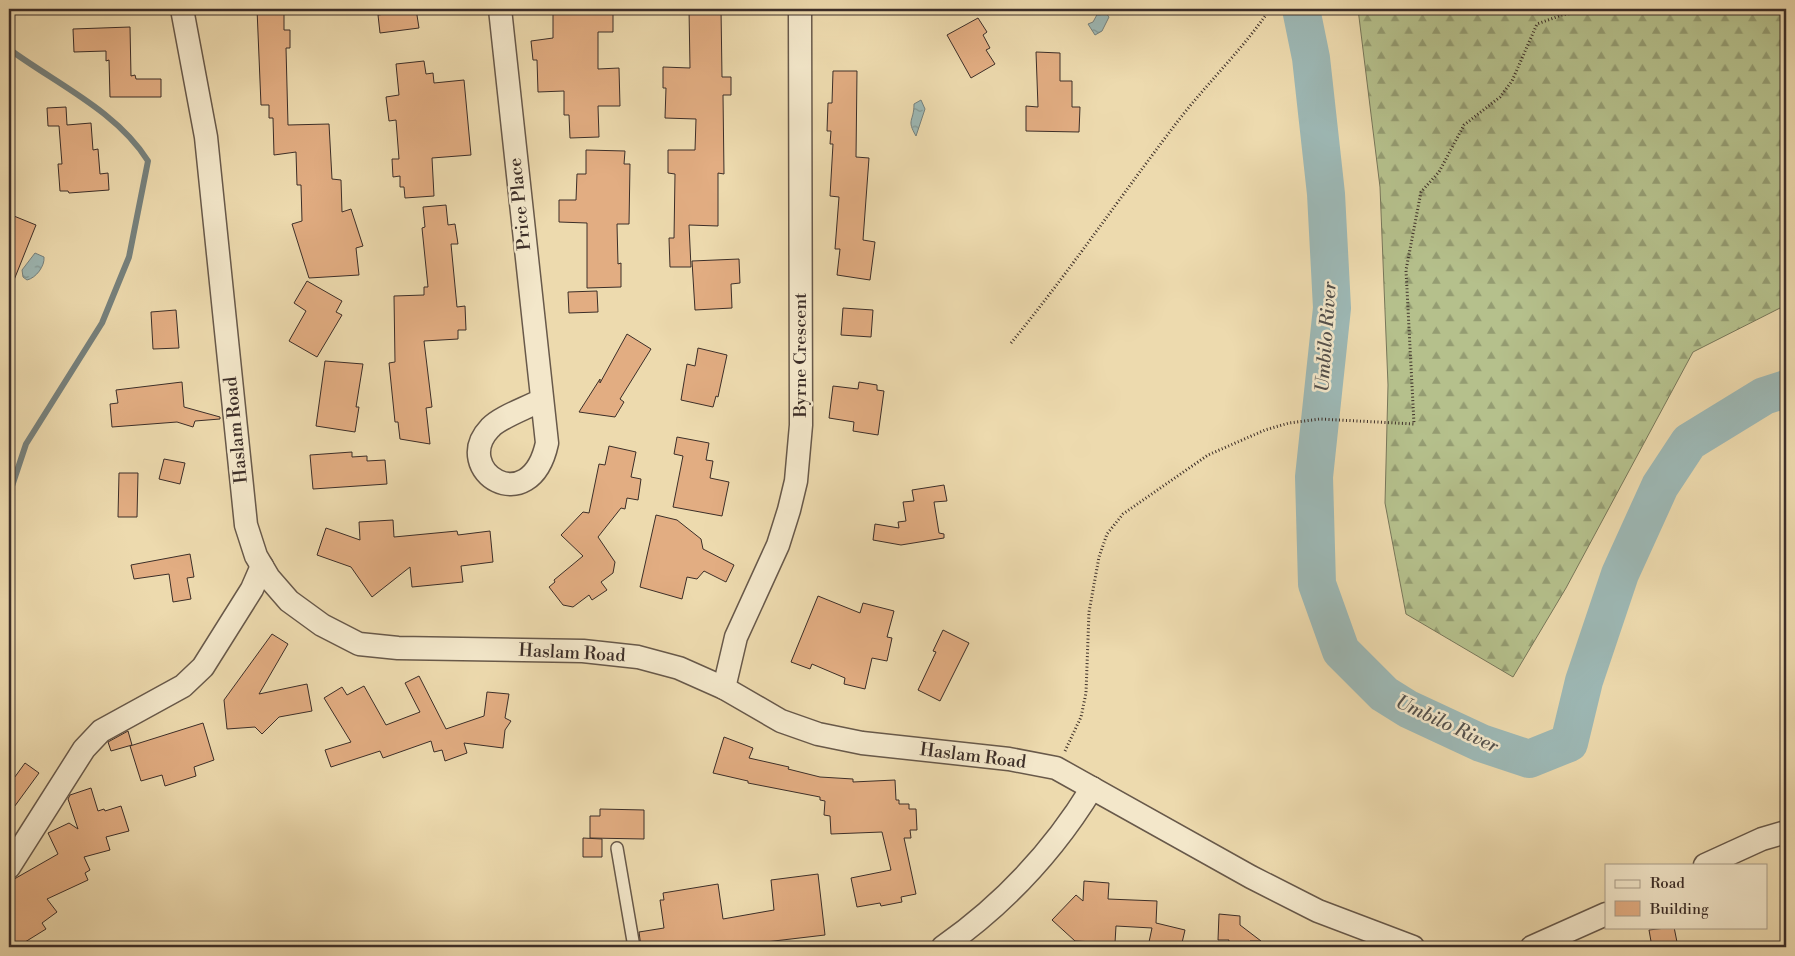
<svg xmlns="http://www.w3.org/2000/svg" width="1795" height="956" viewBox="0 0 1795 956" font-family="'Libre Bodoni',serif">
<style>
.forest{fill:url(#forest-firs);stroke:#78775a}
.water{fill:url(#water-ripples);stroke:#76817d}
.lines{fill:none;stroke-linecap:round;stroke-linejoin:round}
.stream{stroke:#76817d;stroke-width:6}
.river{stroke:#9db8b5;stroke-width:38}
.building{fill:#e2ad82;stroke:#3c2e28}
.service-casing{stroke:#68594a;stroke-width:14}
.minor-casing{stroke:#68594a;stroke-width:25}
.path{stroke:#3c2e28;stroke-width:3;stroke-dasharray:1 2.5;stroke-linecap:butt}
.service{stroke:#f3e7ca;stroke-width:11}
.minor{stroke:#f3e7ca;stroke-width:22}
.labels{text-anchor:middle;dominant-baseline:central;stroke-width:5;stroke-linejoin:round;paint-order:stroke}
.street-label{font-size:18px;fill:#3c2e28;stroke:#f3e7ca}
.water-label{font-size:19px;font-style:italic;fill:#54504b;stroke:#f3e7ca}
</style>
<defs>
<pattern id="forest-firs" width="22" height="20" patternUnits="userSpaceOnUse" patternTransform="scale(1.25)"><rect width="22" height="20" fill="#b5c08c"/><path d="M5 1l3.5 6h-7zM16 11l3.5 6h-7z" fill="#949c72"/></pattern>
<pattern id="water-ripples" width="26" height="14" patternUnits="userSpaceOnUse" patternTransform="scale(1.25)"><rect width="26" height="14" fill="#9db8b5"/><path d="M2 4q2-2 4 0t4 0M15 11q2-2 4 0t4 0" fill="none" stroke="#819693"/></pattern>
</defs>
<rect width="100%" height="100%" fill="#eddaae"/>
<filter id="stains"><feTurbulence type="fractalNoise" baseFrequency=".004" numOctaves="4"/><feColorMatrix values="0 0 0 0 .2 0 0 0 0 .09 0 0 0 0 .02 0 0 0 .5 -.17"/></filter>
<radialGradient id="worn" r=".72"><stop offset=".6" stop-color="#630" stop-opacity="0"/><stop offset="1" stop-color="#630" stop-opacity=".3"/></radialGradient>
<polygon class="forest" points="1358,9 1786,9 1786,305 1693,352 1566,588 1513,677 1406,614 1385,503 1388,385 1380,187"/>
<g class="water">
<polygon points="1099,11 1105,12 1109,17 1102,31 1095,35 1088,24 1093,22"/>
<path d="M921 100 925 109 916 136C906 119 914 122 914 104Z"/>
<path d="M35 253 44 257C45 266 36 278 27 280L23 277 22 270Z"/>
</g>
<g class="lines">
<path class="stream" d="M9 49C55 83 117 111 148 161L129 257 102 323 26 444 9 495"/>
<polyline class="river" points="1301,9 1311,58 1326,194 1332,308 1314,477 1317,584 1341,651 1384,694 1408,709 1481,743 1529,759 1569,743 1584,681 1620,574 1660,486 1689,442 1764,396 1786,389"/>
</g>
<g class="building">
<polygon points="257,9 284,9 284,30 290,30 290,48 286,48 288,125 329,124 332,179 341,180 342,212 351,209 363,246 356,248 359,275 309,278 292,224 302,221 301,185 297,185 296,152 274,155 273,118 269,118 269,105 261,105"/>
<polygon points="385,9 416,9 419,28 380,33 378,15 385,14"/>
<polygon points="553,9 613,9 613,32 598,32 598,69 619,68 620,106 598,106 599,137 570,138 569,115 564,115 564,91 538,92 537,60 533,60 531,41 553,38"/>
<polygon points="689,9 721,9 722,77 731,77 731,95 723,95 724,174 718,173 718,226 689,225 691,267 670,267 669,238 674,238 675,174 668,173 668,150 695,150 696,119 665,118 666,88 663,88 663,67 690,68"/>
<polygon points="978,18 987,32 983,35 990,48 986,50 995,64 971,78 947,35"/>
<polygon points="130,27 131,76 135,75 136,79 161,79 161,97 110,97 109,60 106,61 106,51 74,52 73,29"/>
<polygon points="1036,52 1060,53 1060,81 1072,81 1072,107 1080,107 1079,132 1026,131 1026,106 1038,107"/>
<polygon points="424,61 426,74 433,73 434,83 464,80 471,155 432,158 434,196 405,198 404,187 400,187 400,176 393,177 392,159 399,159 396,120 389,121 386,97 399,95 396,64"/>
<polygon points="833,71 857,71 856,157 869,158 863,240 875,242 870,280 837,275 840,249 835,249 839,197 830,196 833,144 830,144 831,131 827,131 828,103 832,103"/>
<polygon points="66,107 67,125 91,123 93,150 98,149 100,174 108,173 109,190 69,193 68,191 60,191 58,164 62,164 59,126 48,126 47,108"/>
<polygon points="586,150 625,151 624,164 630,164 629,224 617,224 618,264 621,263 621,287 587,288 587,223 559,222 559,200 576,200 577,174 586,174"/>
<polygon points="446,205 448,225 455,224 458,244 451,244 457,307 465,306 466,330 458,330 458,339 424,341 432,407 426,408 430,444 400,439 398,422 395,422 389,363 395,362 394,296 424,295 424,287 428,287 422,228 425,227 423,207"/>
<polygon points="9,214 36,225 10,290 9,290"/>
<polygon points="739,259 740,283 731,284 732,308 695,310 692,261"/>
<polygon points="307,281 342,301 336,312 342,315 317,357 289,341 306,311 294,303"/>
<polygon points="597,291 598,312 569,313 568,292"/>
<polygon points="843,308 873,310 871,337 841,335"/>
<polygon points="176,310 179,348 153,349 151,312"/>
<polygon points="627,334 651,349 620,399 624,402 615,417 579,412 600,379 600,383"/>
<polygon points="698,348 727,355 718,397 716,396 713,407 681,400 687,364 695,366"/>
<polygon points="325,361 363,364 356,407 359,407 355,432 316,426"/>
<polygon points="182,382 184,407 220,417 220,419 195,421 193,427 177,422 112,427 110,404 118,403 116,390"/>
<polygon points="859,382 877,385 877,390 884,391 878,435 853,431 854,422 829,418 833,386 858,389"/>
<polygon points="677,437 709,443 706,460 713,461 710,478 729,482 722,516 673,507 683,456 674,454"/>
<polygon points="609,446 636,452 631,477 641,479 638,500 627,498 625,509 621,508 598,537 615,562 613,573 601,582 607,590 592,600 589,595 573,607 563,605 549,587 555,582 554,580 583,556 561,535 583,512 589,513 599,464 605,465"/>
<polygon points="352,452 352,457 367,456 367,461 385,460 387,484 313,489 310,455"/>
<polygon points="164,459 185,463 180,484 159,479"/>
<polygon points="119,473 138,473 137,517 118,517"/>
<polygon points="944,485 947,501 934,502 939,533 944,534 944,538 901,545 873,540 875,524 899,528 898,522 906,521 903,502 914,501 912,490"/>
<polygon points="656,515 677,520 701,539 703,549 734,565 726,582 704,571 697,579 687,577 682,599 640,587"/>
<polygon points="393,520 394,537 457,531 458,535 490,531 493,562 461,566 463,582 412,587 410,567 372,597 351,567 317,555 326,528 360,540 359,522"/>
<polygon points="190,554 194,577 187,578 191,599 173,602 169,574 134,579 131,565"/>
<polygon points="818,596 860,613 863,603 894,611 887,637 892,638 887,661 872,658 865,689 844,684 845,678 812,664 810,669 791,662"/>
<polygon points="943,630 969,643 940,701 918,690 936,652 933,651"/>
<polygon points="272,634 288,644 259,694 307,684 312,711 279,717 262,734 255,727 227,729 224,700"/>
<polygon points="419,676 446,729 484,716 487,692 509,694 505,718 511,721 505,730 503,748 464,743 467,753 445,761 442,750 434,752 431,741 383,758 380,751 331,767 325,750 351,742 324,698 342,687 347,695 364,686 386,725 420,712 405,683"/>
<polygon points="203,723 214,760 194,767 196,776 165,786 162,775 141,781 130,746"/>
<polygon points="128,731 132,745 111,751 108,742"/>
<polygon points="724,737 753,748 749,758 789,767 788,769 820,777 853,779 853,782 895,780 896,800 899,800 899,804 909,804 909,809 916,809 917,830 910,830 911,838 904,838 916,894 901,897 902,902 881,906 880,903 857,907 851,878 891,870 882,832 831,834 830,816 824,815 825,801 820,800 820,797 748,783 748,781 713,773"/>
<polygon points="25,763 39,773 9,814 9,785"/>
<polygon points="91,788 98,811 104,809 105,811 121,806 129,831 106,837 110,850 84,857 90,870 85,873 88,880 47,899 57,912 42,923 46,929 17,947 9,947 9,882 58,854 48,833 69,823 78,829 68,799 70,795"/>
<polygon points="600,809 644,810 644,839 590,838 590,816 600,816"/>
<polygon points="583,838 602,839 602,857 583,857"/>
<polygon points="818,874 825,935 757,943 756,947 641,947 639,932 664,928 660,900 664,900 663,893 718,884 723,919 774,910 771,880"/>
<polygon points="1084,881 1109,883 1108,899 1157,901 1156,923 1185,930 1181,947 1169,947 1149,942 1152,928 1116,926 1115,943 1075,941 1052,920 1076,895 1083,901"/>
<polygon points="1219,914 1240,916 1240,925 1261,941 1250,941 1252,947 1228,947 1229,940 1218,940"/>
<polygon points="1674,927 1678,947 1652,947 1649,930"/>
</g>
<g class="lines">
<defs>
<polyline id="service" points="617,848 634,947"/>
<g id="minor">
<polyline points="182,9 206,137 246,525 256,556 269,578 289,601 322,625 359,644 398,648 583,651 638,657 679,668 724,688 781,721 818,734 862,743 1009,759 1056,768 1251,877 1318,911 1413,947"/>
<path d="M500 9 547 443C530 522 450 470 490 428 500 417 527 408 541 400"/>
<polyline points="724,688 736,637 778,545 789,510 796,481 801,425 800,9"/>
<polyline points="1705,865 1762,839 1786,832"/>
<polyline points="9,867 84,749 101,731 183,686 203,667 252,589 262,566"/>
<path d="M943 947C1004 904 1053 852 1092 788"/>
<polyline points="1532,947 1606,914"/>
</g>
</defs>
<use href="#service" class="service-casing"/>
<use href="#minor" class="minor-casing"/>
<g class="path">
<path d="M1011 343C1070 271 1122 194 1178 121 1208 82 1243 49 1270 9"/>
<polyline points="1065,751 1081,717 1086,693 1089,612 1099,557 1107,534 1123,514 1208,455 1265,430 1289,423 1320,419 1414,424 1406,270 1421,192 1439,172 1464,125 1500,97 1512,81 1537,24 1562,15 1595,9"/>
</g>
<use href="#service" class="service"/>
<use href="#minor" class="minor"/>
</g>
<g class="labels">
<g class="street-label">
<text transform="translate(520 204) rotate(-96)">Price Place</text>
<text transform="translate(800 355) rotate(-90)">Byrne Crescent</text>
<text transform="translate(236 430) rotate(-96)">Haslam Road</text>
<text transform="translate(572 653) rotate(3)">Haslam Road</text>
<text transform="translate(973 756) rotate(7)">Haslam Road</text>
</g>
<g class="water-label">
<text transform="translate(1326 337) rotate(-86)">Umbilo River</text>
<text transform="translate(1447 724) rotate(25)">Umbilo River</text>
</g>
</g>
<rect width="1795" height="956" fill="none" stroke="#eddaae" stroke-width="30"/>
<rect x="10" y="10" width="1775" height="936" fill="none" stroke="#3c2e28" stroke-width="2.5"/>
<rect x="15" y="15" width="1765" height="926" fill="none" stroke="#3c2e28"/>
<rect x="1605" y="864" width="162" height="65" fill="#f3e7ca" stroke="#aa9d89"/>
<rect x="1615" y="880" width="25" height="8" fill="#f3e7ca" stroke="#aa9d89"/>
<text x="1650" y="888" font-size="15" fill="#3c2e28">Road</text>
<rect x="1615" y="901" width="25" height="15" fill="#e2ad82" stroke="#aa9d89"/>
<text x="1650" y="914" font-size="15" fill="#3c2e28">Building</text>
<rect width="100%" height="100%" filter="url(#stains)"/>
<rect width="100%" height="100%" fill="url(#worn)"/>
</svg>
